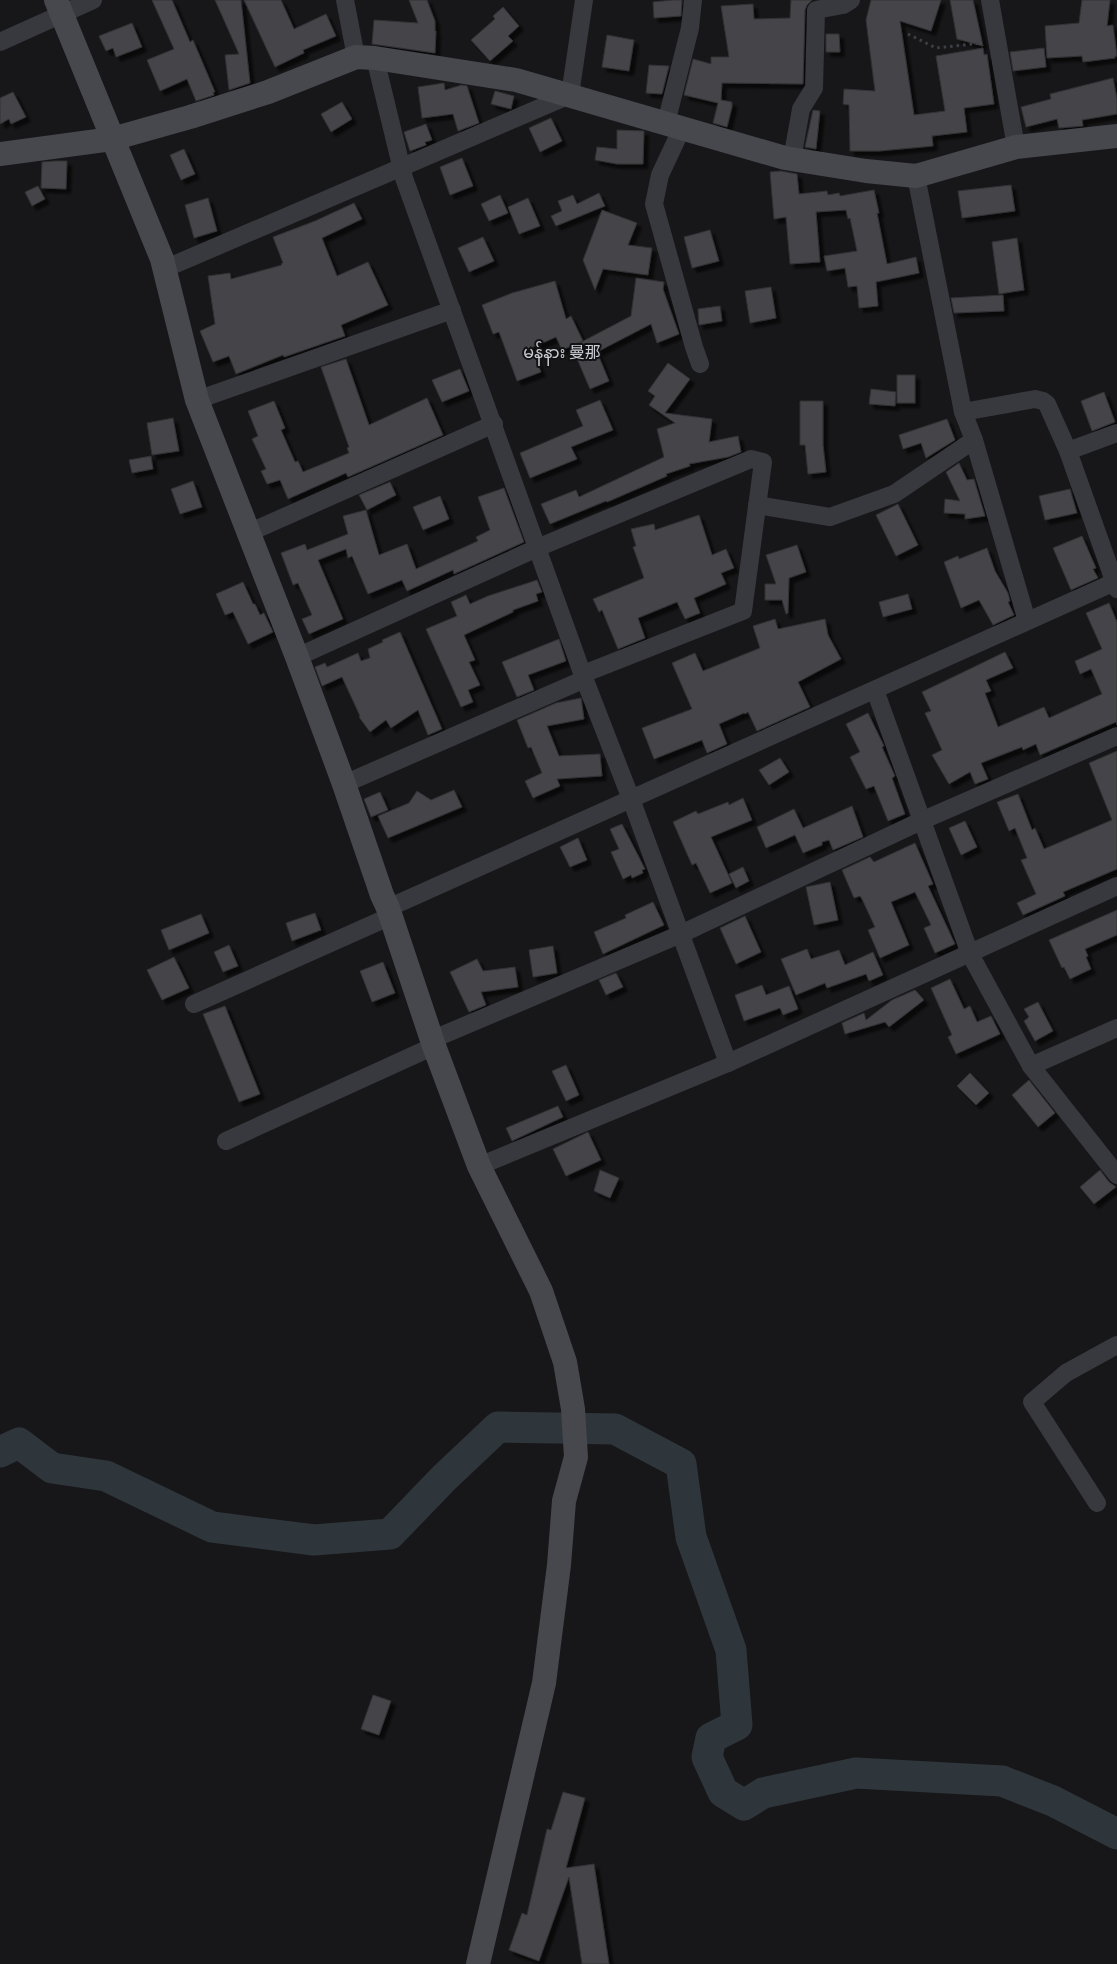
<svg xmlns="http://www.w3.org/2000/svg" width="1117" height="1964" viewBox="0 0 1117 1964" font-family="Signika,'Noto Sans SC','Noto Sans Myanmar',sans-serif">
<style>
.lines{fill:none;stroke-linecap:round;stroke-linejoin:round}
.river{stroke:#2e363c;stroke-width:31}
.building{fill:#444449;stroke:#313135;filter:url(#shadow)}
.path{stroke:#3e4045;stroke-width:3;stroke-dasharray:2.5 4;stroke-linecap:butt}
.street{stroke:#38393e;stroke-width:18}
.secondary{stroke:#46484e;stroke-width:24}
.labels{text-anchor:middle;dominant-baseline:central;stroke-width:4;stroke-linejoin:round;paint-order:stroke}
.quarter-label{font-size:16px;fill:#cbcdd4;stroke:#121214}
</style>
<defs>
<filter id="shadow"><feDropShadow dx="4.5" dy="4.5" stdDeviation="1" flood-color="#0009"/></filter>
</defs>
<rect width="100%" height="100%" fill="#171719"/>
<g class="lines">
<polyline class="river" points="0,1452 19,1443 52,1468 106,1476 212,1527 314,1540 390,1534 444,1478 498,1427 615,1429 681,1464 691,1537 731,1650 737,1725 711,1738 707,1757 723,1792 744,1805 763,1793 856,1773 1002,1781 1053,1801 1117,1834"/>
</g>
<g class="building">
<polygon points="152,0 172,0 190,42 193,40 215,92 213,92 214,95 196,101 187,79 160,91 147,60 174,49"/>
<polygon points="215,0 241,0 250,83 229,90 225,55 239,54"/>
<polygon points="244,0 281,0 294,29 326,14 336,36 303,50 304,53 275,67"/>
<polygon points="409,0 427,0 435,21 435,31 436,31 435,53 372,44 374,20 418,23"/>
<polygon points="673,0 682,0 681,16 654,18 653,2"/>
<polygon points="791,0 812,0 807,5 805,10 803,84 722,83 721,100 732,102 732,107 727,127 713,123 718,103 684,95 693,59 711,64 711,57 729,57 721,6 753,4 754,19 790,18"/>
<polygon points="871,0 941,0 931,31 900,21 914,115 945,111 936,56 983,48 984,55 987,54 994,104 964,108 967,132 932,136 933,146 879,151 850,151 849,105 843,104 844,89 875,91 866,20"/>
<polygon points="950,0 973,0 983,46 957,39"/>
<polygon points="1082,0 1110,0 1107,26 1113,25 1117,56 1115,56 1115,58 1083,62 1082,56 1047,58 1045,26 1079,23"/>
<polygon points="503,7 519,26 508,36 513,41 490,61 471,40 495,19 493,16"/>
<polygon points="132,23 142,47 116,57 113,48 106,51 99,36"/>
<polygon points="826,34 839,34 840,52 826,52"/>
<polygon points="607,35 634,40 629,71 602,67"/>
<polygon points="1044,48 1046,67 1013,71 1010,52"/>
<polygon points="649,65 669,66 662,94 646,93"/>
<polygon points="1113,78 1117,99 1117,114 1082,120 1083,126 1059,128 1057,119 1026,127 1021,107 1051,99 1050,94"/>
<polygon points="444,83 445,90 462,85 467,86 479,123 458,131 453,114 422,118 418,87"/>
<polygon points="495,91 514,96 511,109 491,104"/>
<polygon points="13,92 26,117 11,124 9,119 0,124 0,98"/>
<polygon points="342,102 352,119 331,132 321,114"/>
<polygon points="813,110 820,111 816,149 805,147"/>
<polygon points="551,118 562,141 540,152 529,128"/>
<polygon points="426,124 432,140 425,142 426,145 410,151 404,132"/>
<polygon points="617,130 644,131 643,164 617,164 595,160 597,147 617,149"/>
<polygon points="184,149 195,174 181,180 170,155"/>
<polygon points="462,158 473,186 450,195 440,167"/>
<polygon points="55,161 67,161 66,189 41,188 42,162"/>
<polygon points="781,171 797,174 799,194 827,191 828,195 839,193 840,196 874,190 879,213 877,213 887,264 916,257 919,273 876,282 878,306 859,308 857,286 848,287 845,268 827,271 824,256 857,251 850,218 848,219 846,210 816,212 820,262 790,264 786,217 774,219 770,172"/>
<polygon points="1011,185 1015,211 962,218 958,191"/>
<polygon points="38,186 45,199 32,206 25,192"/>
<polygon points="599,193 605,206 556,226 551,216 562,211 558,201 573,195 577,204"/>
<polygon points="500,195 508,213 489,221 481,204"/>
<polygon points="208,198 217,231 194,238 185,205"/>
<polygon points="528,198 540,226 519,234 508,207"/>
<polygon points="354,203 362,219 322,238 337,276 368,262 388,305 341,325 345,336 339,338 284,357 283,355 236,374 229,356 213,362 200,331 215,324 208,276 230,273 231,279 282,265 281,264 283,263 273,237 315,221"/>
<polygon points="602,210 637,223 628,245 652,248 648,275 603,269 595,290 583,260"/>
<polygon points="710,230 719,261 692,268 684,237"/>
<polygon points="483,237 494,261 469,272 458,248"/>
<polygon points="1017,238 1024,290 999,294 992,242"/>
<polygon points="636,278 664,282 663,289 679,334 657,343 651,324 597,352 609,381 590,389 572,347 631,316"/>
<polygon points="555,281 566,319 571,316 583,341 562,350 556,337 531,348 541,372 517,381 499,332 493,334 482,305 512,293"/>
<polygon points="771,287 776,318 750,323 745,291"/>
<polygon points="1003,295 1004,311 954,313 951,298"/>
<polygon points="720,306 722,321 699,325 698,309"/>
<polygon points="346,359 369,425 427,398 443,435 348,477 346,473 288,499 280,480 267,484 261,471 266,469 252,439 258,436 248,411 274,401 285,428 281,430 295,462 298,461 303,472 349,453 347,448 349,447 321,367"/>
<polygon points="668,363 690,379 665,413 712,419 709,442 738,436 741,452 728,457 689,464 690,466 666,474 667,476 607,502 606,501 550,524 541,504 576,490 579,497 664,457 657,429 675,423 649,405 655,396 648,391"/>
<polygon points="460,369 469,391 442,402 432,380"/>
<rect x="897" y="375" width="18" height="28"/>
<polygon points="871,389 896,392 895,406 869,404"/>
<polygon points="1104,392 1115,422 1092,431 1081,401"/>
<polygon points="600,400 613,430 571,447 577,459 530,478 520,453 583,426 576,410"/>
<polygon points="800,401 823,401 823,445 826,472 808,474 805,445 800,445"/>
<polygon points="173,418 179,451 152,455 147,423"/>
<polygon points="947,419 955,440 926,458 921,443 903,449 899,435"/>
<polygon points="151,456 153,469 132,473 129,460"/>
<polygon points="959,463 967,480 974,479 985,516 965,519 965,514 944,513 945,499 960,501 946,472"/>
<polygon points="193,481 202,507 180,514 171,489"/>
<polygon points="390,482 396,495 367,510 359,495"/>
<polygon points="504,488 524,542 454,574 453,570 407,591 402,580 368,594 352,556 348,558 346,549 318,560 343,619 309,634 302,619 312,615 298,583 293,585 281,553 305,544 307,550 348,534 343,516 366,510 379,555 407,544 416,569 478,541 476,537 490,530 478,497"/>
<polygon points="1070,489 1077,513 1045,520 1039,496"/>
<polygon points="440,496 449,519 423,530 413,507"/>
<polygon points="898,504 918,545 896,556 876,515"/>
<polygon points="699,515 712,555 726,549 734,568 721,573 726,584 694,598 700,613 685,619 677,602 638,618 645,638 618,649 602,610 599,612 593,599 644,578 633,547 636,546 631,529 654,524 655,530"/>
<polygon points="1082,536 1096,568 1093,569 1098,578 1071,590 1053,548"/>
<polygon points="797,545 806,572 789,578 788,613 786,614 782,600 765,600 765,584 776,584 766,555"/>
<polygon points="987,548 995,571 1008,593 1010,601 1008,602 1014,615 993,625 979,600 961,608 944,562 958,556 959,559"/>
<polygon points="537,580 542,592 536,594 538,601 513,610 513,612 464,635 475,660 469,662 480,685 468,690 473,702 461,707 426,629 457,616 451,602 466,595 470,604 488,596"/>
<polygon points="243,582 253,604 255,604 260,615 264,613 273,632 248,644 233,612 225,615 216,594"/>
<polygon points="908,594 912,609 883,617 879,602"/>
<polygon points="1109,603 1117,622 1117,725 1116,722 1040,755 1036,744 1023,750 1022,747 981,763 988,779 975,784 970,772 949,784 932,755 942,750 925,713 931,711 922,692 1005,652 1013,668 986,680 991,691 985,693 998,727 1044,707 1049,718 1102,694 1091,669 1080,674 1075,661 1102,649 1086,613"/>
<polygon points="775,619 778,629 825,619 828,635 841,659 798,682 810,707 757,731 748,712 745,714 744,713 719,724 727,744 707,753 702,740 654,759 642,728 692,709 672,663 695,653 703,671 760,648 753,626"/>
<polygon points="400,632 442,729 428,735 418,710 391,728 386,720 370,732 359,717 360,716 342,677 322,686 315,667 325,663 327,667 358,653 361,661 370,658 368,649 383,642 382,640"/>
<polygon points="559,639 566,661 528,675 534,690 517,697 502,662"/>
<polygon points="581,698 584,719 547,726 559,756 600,754 602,776 557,779 560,786 533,798 525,781 542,773 531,747 528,748 517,720 556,703"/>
<polygon points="868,713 884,746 882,747 895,776 892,778 905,814 888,821 874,786 866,789 850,757 860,752 846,724"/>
<polygon points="1117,751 1117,869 1063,892 1065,896 1023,915 1017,903 1036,894 1021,860 1027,858 1015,828 1009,831 997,802 1018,794 1032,830 1035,828 1044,849 1112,820 1089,763"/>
<polygon points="780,758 789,772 769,785 759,770"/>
<polygon points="454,790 462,807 388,838 378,816 409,803 417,791 431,800"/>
<polygon points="380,792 388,810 371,817 364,799"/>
<polygon points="743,798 752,820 711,837 732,883 710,893 696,863 692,865 673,822 696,811 698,814 728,802 729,805"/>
<polygon points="852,806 863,837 833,850 829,840 822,842 822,845 803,853 795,835 766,848 757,827 794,809 803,828"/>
<polygon points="965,821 977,847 961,855 949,828"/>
<polygon points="622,824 645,869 642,870 643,873 632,878 631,875 623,879 611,852 619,849 610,829"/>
<polygon points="578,838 587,860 570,867 560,847"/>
<polygon points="915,843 933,884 928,886 955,944 935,953 924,928 931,925 915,892 891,902 909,945 880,958 868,930 875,927 862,899 860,896 854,898 842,870 870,857 874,862"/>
<polygon points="743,867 749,881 736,888 729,874"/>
<polygon points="830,882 838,920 814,925 806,887"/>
<polygon points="653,902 664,925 603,954 594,932 626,918 625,915"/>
<polygon points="1117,910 1117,935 1085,949 1088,956 1086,957 1091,969 1070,979 1064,967 1062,968 1049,940"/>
<polygon points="315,913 321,930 292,941 286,923"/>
<polygon points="201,914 209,933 169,950 161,930"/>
<polygon points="745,916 761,952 736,964 720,928"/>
<polygon points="229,945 238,966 223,972 214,952"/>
<polygon points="553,946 557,973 533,977 529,950"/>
<polygon points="807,949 811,959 839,950 845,965 873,952 883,975 869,981 866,974 827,988 825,983 796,995 781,959"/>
<polygon points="174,957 189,988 162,1000 147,970"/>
<polygon points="477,959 483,971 515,967 518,987 481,992 486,1005 469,1012 450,972"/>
<polygon points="383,962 395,993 372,1002 360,971"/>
<polygon points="616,973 623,987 606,995 599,980"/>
<polygon points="950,979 964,1009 970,1006 977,1022 991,1016 1000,1034 956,1054 948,1037 952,1035 931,988"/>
<polygon points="762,985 766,995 789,986 798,1009 783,1015 780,1008 744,1021 735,995"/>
<polygon points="915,990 924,1000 889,1027 885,1022 845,1034 842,1023 864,1013 866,1020 892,1000"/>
<polygon points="1038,1002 1053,1031 1035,1041 1024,1021 1029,1017 1024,1009"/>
<polygon points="225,1006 260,1094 239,1102 203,1014"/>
<polygon points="566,1065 579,1095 566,1101 552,1071"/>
<polygon points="970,1073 989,1093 976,1105 957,1086"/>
<polygon points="1029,1080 1055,1113 1038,1127 1012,1095"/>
<polygon points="558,1106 563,1117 512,1141 506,1128"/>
<polygon points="588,1132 601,1160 566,1176 553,1149"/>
<polygon points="600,1170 619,1178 610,1198 594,1191"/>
<polygon points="1100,1170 1109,1182 1116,1187 1094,1204 1080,1187"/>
<polygon points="373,1695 391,1701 379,1735 361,1729"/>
<polygon points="563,1792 585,1798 566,1868 594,1864 609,1964 582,1964 569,1877 539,1961 509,1950 522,1913 527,1915 547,1829 551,1830"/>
</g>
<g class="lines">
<polyline class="path" points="908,34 936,48 981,43"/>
<g class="street">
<polyline points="345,0 356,57"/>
<polyline points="990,0 1016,147"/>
<polyline points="0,42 93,0"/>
<polyline points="375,58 404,178 581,670 631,799 728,1063"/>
<polyline points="666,123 690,28 693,0"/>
<polyline points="682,128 660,175 654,204 694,347 700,364"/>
<polyline points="792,159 801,109 814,88 816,10 843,5 851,0"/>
<polyline points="916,176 963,412 974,440 1027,621"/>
<polyline points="164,269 570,95 584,0"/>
<polyline points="197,400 452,310"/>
<polyline points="963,412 1035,399 1043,401 1047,404 1068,451 1117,589"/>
<polyline points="1068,451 1117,433"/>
<polyline points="757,505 830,517 894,494 974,440"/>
<polyline points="248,533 494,424"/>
<polyline points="297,657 537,548 751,459 763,462 743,611 583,674"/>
<polyline points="875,690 970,954 1031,1066 1117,1175"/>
<polyline points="344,784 585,679"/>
<polyline points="388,908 1117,581"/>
<polyline points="194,1004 391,916"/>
<polyline points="431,1040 681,934 921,821 1117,736"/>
<polyline points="1031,1066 1117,1028"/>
<polyline points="226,1141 434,1046"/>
<polyline points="479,1166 728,1063 1117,886"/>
<polyline points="1097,1503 1032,1402 1066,1373 1117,1345"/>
</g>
<g class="secondary">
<polyline points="56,0 162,259 197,400 297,657 344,784 382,895 388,908 434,1046 479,1166 541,1291 565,1362 573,1409 576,1457 564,1501 559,1565 544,1683 478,1964"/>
<polyline points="0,154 112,139 190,117 268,92 356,57 375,58 516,80 785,158 866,171 916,176 1016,147 1117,136"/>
</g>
</g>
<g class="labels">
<g class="quarter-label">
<text x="562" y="353">မန်နား 曼那</text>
</g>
</g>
</svg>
